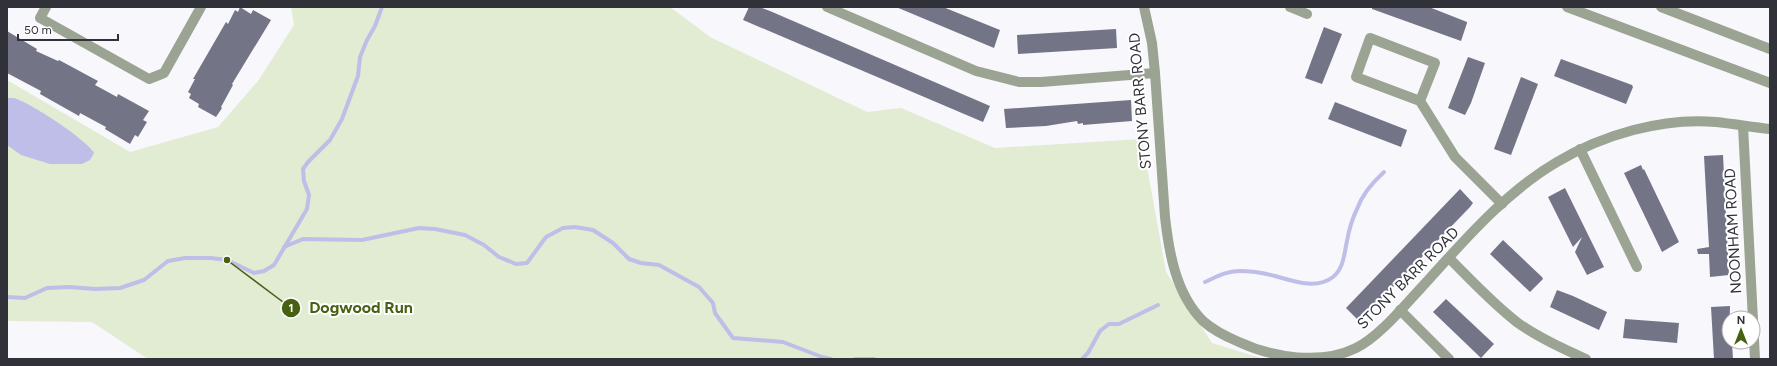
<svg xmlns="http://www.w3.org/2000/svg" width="1777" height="366" viewBox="0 0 1777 366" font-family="Figtree,sans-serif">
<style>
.green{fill:#e1ecd3}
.water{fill:#bebee8}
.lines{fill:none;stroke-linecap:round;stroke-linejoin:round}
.stream{stroke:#bebee8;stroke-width:4}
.building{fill:#747487}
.minor{stroke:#9ba392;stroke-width:10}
.labels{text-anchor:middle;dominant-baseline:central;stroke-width:4;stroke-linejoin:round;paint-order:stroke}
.street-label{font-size:15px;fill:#313139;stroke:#fff}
.leader{fill:none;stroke:#466112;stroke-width:1.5}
.callout-dot{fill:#466112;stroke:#fff;stroke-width:1.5}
.mark-label{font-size:12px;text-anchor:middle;font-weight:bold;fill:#fff}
.callout-label{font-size:16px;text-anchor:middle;font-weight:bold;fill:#466112;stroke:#fff;stroke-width:4;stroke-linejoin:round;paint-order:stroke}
</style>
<rect width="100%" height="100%" fill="#f7f7fc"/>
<polygon class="green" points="291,7 670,7 710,37 867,112 901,108 995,148 1142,139 1166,272 1212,343 1264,359 148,359 92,322 8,321 7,80 130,152 218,127 258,81 294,25"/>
<path class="water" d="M7 98C9 98 11 98 13 98 27 100 88 141 94 153L90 160 82 164H50L21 155 7 145Z"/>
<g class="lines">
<g class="stream">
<polyline points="284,247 303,239 362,240 419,228 435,229 465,235 484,245 499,257 516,264 527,263 546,237 563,228 575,227 593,230 613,243 629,259 641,263 659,265 699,287 713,303 715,313 733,338 783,342 822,357 831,359"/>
<path d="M1205 282C1216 277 1226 271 1239 271 1251 271 1264 273 1275 276 1293 281 1316 290 1333 277 1344 268 1344 254 1347 241 1349 230 1352 219 1357 209 1362 195 1373 182 1384 172"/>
<polyline points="7,297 25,298 47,288 70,287 95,289 120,288 144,280 168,261 185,258 211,258 227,260 254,273 264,271 274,265 307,209 309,195 304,181 303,169 308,162 330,140 342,119 358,76 360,57 367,40 375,26 382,7"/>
<polyline points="855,359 874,359"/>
<polyline points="1082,359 1088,353 1100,331 1109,324 1119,324 1158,305"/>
</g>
</g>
<g class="building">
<polygon points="240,7 251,14 253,10 271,20 232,84 233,85 221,107 222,108 216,117 198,107 199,104 189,98 191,94 188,92 195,79 193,79 226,22 228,24 235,10 238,12"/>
<polygon points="749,7 759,7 770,11 990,106 983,122 743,20"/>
<polygon points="896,7 943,7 1000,30 994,48"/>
<polygon points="1372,7 1429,7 1467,22 1467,23 1461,41 1372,9"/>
<polygon points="1324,27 1342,34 1322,84 1305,78"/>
<polygon points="1116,29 1117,48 1018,54 1017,35"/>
<polygon points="7,31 37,49 36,51 58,61 59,60 98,81 95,85 117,97 118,94 149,111 143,120 147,122 138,137 135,135 130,144 105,129 106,127 80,113 79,116 40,94 41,91 7,73"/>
<polygon points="1468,57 1485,63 1471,103 1465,115 1448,108"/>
<polygon points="1561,59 1632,85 1633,87 1626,104 1554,76"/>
<polygon points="1521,77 1538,84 1511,155 1494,149"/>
<polygon points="1131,100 1132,121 1083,125 1083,123 1078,124 1077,121 1046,126 1006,128 1004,109"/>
<polygon points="1335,102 1407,130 1401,147 1328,119"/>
<polygon points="1723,155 1729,275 1710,277 1709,254 1698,254 1697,249 1709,247 1704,156"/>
<polygon points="1641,165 1643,170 1644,169 1679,242 1662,252 1624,173"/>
<polygon points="1565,188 1604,267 1587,275 1575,252 1582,237 1573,247 1548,197"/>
<polygon points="1460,189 1473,203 1470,207 1371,310 1359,321 1346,308"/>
<polygon points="1503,240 1542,277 1543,279 1530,292 1490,254"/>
<polygon points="1557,290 1573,296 1607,312 1599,330 1550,307"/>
<polygon points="1446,299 1494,344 1481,358 1433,312"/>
<polygon points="1730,306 1729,342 1732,342 1733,359 1714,359 1711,307"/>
<polygon points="1625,319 1679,323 1677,343 1623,338"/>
</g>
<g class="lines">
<g class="minor">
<polyline points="46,7 40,18 149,79 164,73 201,7"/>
<polyline points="827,7 976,71 1019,82 1041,82 1155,73"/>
<path d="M1144 7 1152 43 1155 73 1165 217C1169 253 1176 294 1203 321 1213 330 1227 337 1239 342 1273 358 1322 365 1356 348 1379 337 1404 306 1421 288 1462 243 1504 193 1557 162 1602 135 1663 117 1716 122 1734 124 1752 127 1770 129"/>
<polyline points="1290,7 1307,14"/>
<polyline points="1567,7 1770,83"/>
<polyline points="1661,7 1770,49"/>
<polyline points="1420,101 1435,63 1370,38 1356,77 1420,101 1455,157 1502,204"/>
<polyline points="1743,126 1755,359"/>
<polyline points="1580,149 1637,267"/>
<path d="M1449 258C1471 280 1493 304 1518 323 1539 338 1563 349 1586 359"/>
<polyline points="1400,310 1449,359"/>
</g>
</g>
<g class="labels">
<g class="street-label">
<text transform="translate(1140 101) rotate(-95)">STONY BARR ROAD</text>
<text transform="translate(1733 231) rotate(-93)">NOONHAM ROAD</text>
<text transform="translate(1408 278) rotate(-45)">STONY BARR ROAD</text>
</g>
</g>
<path class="leader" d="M227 260L291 308"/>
<g class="callout-dot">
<circle cx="227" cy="260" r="4"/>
<circle cx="291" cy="308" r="10"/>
</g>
<g class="mark-label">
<text x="291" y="312">1</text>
</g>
<g class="callout-label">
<text x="361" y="313">Dogwood Run</text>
</g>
<rect width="1777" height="366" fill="none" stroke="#313139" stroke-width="16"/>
<g transform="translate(1741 330)"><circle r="19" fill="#ffffff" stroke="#adadb0"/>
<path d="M0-3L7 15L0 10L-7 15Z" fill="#466112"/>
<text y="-6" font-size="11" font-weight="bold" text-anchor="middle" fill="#313139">N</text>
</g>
<path d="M18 34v6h100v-6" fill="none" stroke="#313139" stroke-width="2"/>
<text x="24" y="34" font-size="12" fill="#313139" stroke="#ffffff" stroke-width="3" paint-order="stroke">50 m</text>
</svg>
